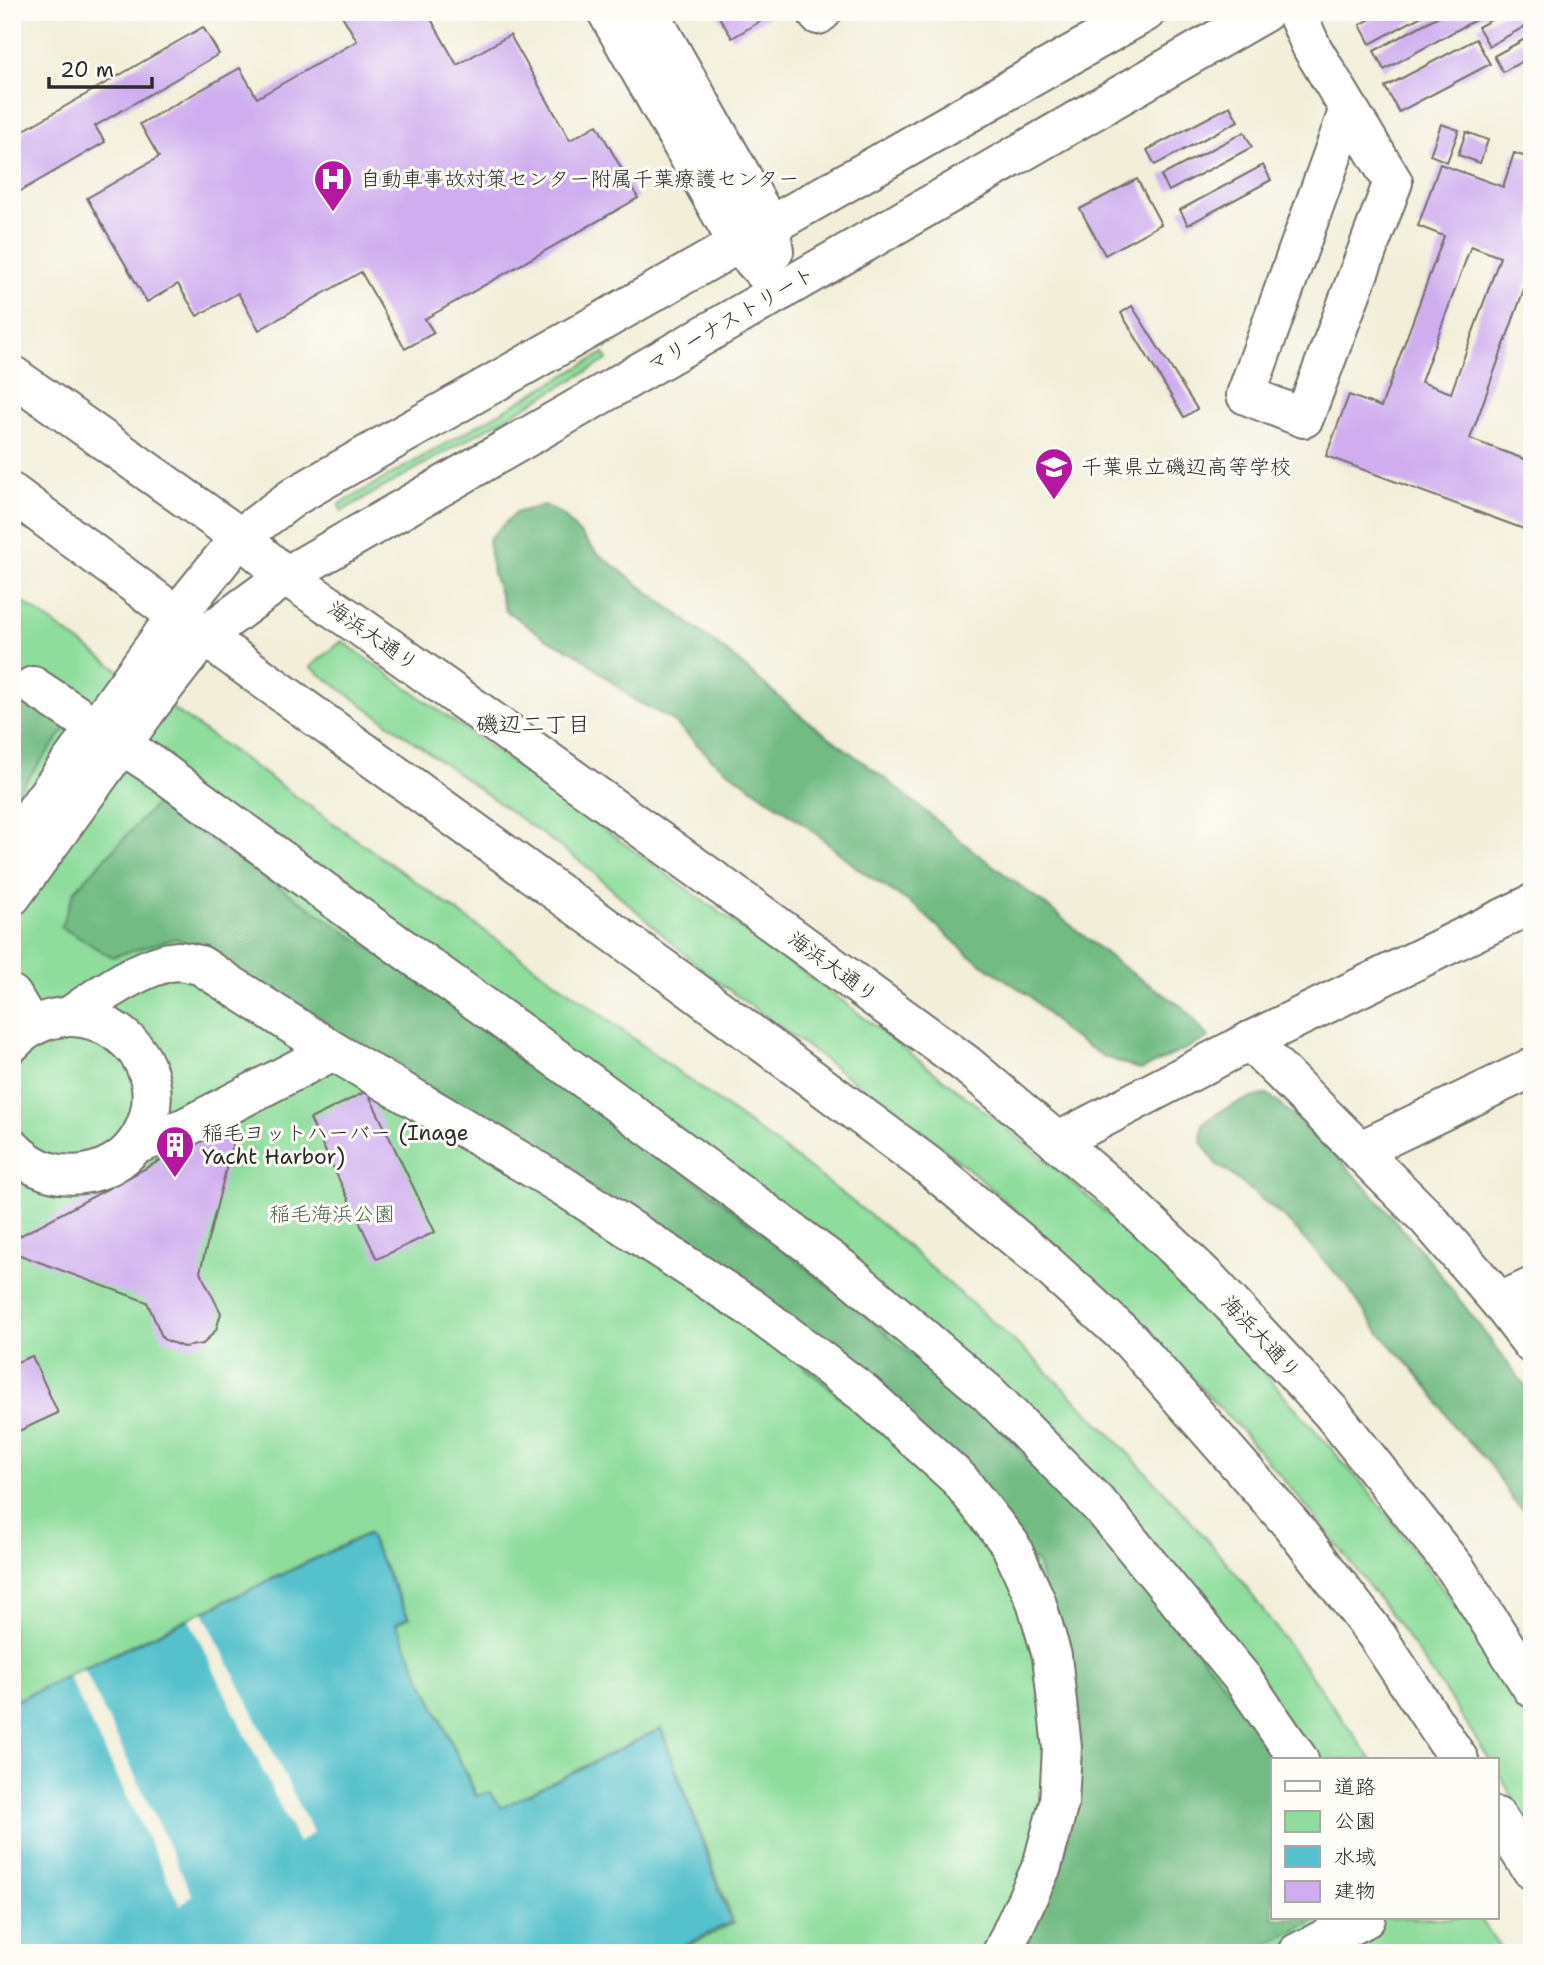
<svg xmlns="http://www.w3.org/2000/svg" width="1544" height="1965" viewBox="0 0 1544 1965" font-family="'Shantell Sans','Klee One',sans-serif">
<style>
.green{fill:#8edd9c;stroke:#5c8464;stroke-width:2}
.forest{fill:#72bc84;stroke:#4e7458;stroke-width:2}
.water{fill:#54c1cc;stroke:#40767c;stroke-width:2}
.pier{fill:#f2eed9}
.building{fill:#cfadef;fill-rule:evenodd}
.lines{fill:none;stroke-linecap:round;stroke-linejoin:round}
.minor-casing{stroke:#716f68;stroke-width:42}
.minor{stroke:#fff;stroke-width:38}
.labels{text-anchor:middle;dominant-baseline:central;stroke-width:6;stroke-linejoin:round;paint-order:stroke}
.poi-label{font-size:21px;fill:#2b2b2b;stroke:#fdfcf7;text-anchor:start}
.street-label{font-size:21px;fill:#2b2b2b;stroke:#fdfcf7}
.park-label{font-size:21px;fill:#49604d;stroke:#fdfcf7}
.neighbourhood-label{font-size:23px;fill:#2b2b2b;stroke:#fdfcf7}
</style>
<rect width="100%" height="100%" fill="#fdfcf7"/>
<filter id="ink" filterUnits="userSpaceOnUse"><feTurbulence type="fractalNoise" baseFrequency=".0143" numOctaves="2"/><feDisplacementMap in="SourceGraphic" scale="14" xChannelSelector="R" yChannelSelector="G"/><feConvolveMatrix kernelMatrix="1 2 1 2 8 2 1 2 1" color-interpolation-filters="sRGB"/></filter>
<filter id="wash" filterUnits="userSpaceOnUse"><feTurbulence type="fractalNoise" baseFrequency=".00686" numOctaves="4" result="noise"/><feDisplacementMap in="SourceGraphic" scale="28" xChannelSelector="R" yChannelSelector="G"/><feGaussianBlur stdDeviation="1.57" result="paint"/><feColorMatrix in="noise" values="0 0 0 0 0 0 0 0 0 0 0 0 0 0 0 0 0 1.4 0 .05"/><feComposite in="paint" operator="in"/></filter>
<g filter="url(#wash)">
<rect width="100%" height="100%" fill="#f2eed9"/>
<g class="green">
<polygon points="604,353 607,360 342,511 338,505"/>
<polygon points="12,594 570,992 817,1174 890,1231 1035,1360 1111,1435 1172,1500 1236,1573 1372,1760 1273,1760 1273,1918 1480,1918 1504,1953 674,1953 734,1923 661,1728 501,1808 490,1792 477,1796 396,1624 409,1617 368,1533 12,1702"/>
<polygon points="342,641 836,996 1000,1123 1060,1172 1129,1233 1238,1343 1372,1495 1491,1653 1532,1716 1532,1829 1497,1771 1497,1760 1490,1760 1440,1684 1392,1616 1315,1517 1243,1432 1119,1304 975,1174 904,1118 706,973 585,865 310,667"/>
</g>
<g class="forest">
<polygon points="545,505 564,516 596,552 727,652 801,716 891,783 971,849 1047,906 1116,962 1184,1008 1209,1038 1141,1070 1103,1056 1066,1033 1030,996 970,956 915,906 861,871 808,827 714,761 671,719 634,700 579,655 547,639 505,610 493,573 488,540 515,513"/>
<polygon points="28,695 70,723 18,791 12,789 12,704"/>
<polygon points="156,804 392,963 660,1152 863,1314 994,1424 1118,1554 1259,1727 1280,1760 1273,1760 1273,1918 1320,1918 1250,1953 1023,1953 1064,1857 1080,1749 1038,1564 580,1178 176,938 112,957 61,927 75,890"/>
<path d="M1268 1094 1317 1136 1374 1196 1429 1260 1532 1395V1516L1514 1502 1488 1462 1454 1427 1432 1392 1404 1359 1376 1329 1347 1286 1286 1219 1228 1172 1216 1164 1201 1141 1203 1123C1223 1108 1243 1099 1268 1094Z"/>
</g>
<polygon class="water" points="368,1534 408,1617 396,1624 476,1796 490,1792 501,1808 661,1729 731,1922 669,1953 12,1953 12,1703"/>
<g class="pier">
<polygon points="203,1612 313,1833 298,1843 189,1619"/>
<polygon points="84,1669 192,1895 180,1905 68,1676"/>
</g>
<g id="blocks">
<g class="building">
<polygon points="340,12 427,12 457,65 510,35 570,140 597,125 638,198 425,319 434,333 405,349 361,272 259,330 238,293 197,316 178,284 147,302 87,198 159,157 140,124 240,68 257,98 357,41"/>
<polygon points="716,12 776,12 732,38"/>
<polygon points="1383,12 1429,12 1370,44 1360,25"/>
<polygon points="1446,12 1490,12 1384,70 1374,51"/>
<polygon points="1506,12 1532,12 1532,23 1489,46 1478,27"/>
<polygon points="203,27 219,54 95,126 105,142 12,196 12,137"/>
<polygon points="1532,35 1532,56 1503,72 1494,56"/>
<polygon points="1476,39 1490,64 1399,112 1385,87"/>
<polygon points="1230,106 1238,121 1155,165 1147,150"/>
<polygon points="1441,124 1459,130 1447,162 1430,155"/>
<polygon points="1244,132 1252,147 1169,191 1161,176"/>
<polygon points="1466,132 1488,140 1480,163 1458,155"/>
<path d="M1514 153 1532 159V267L1470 439 1532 462V532L1326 456 1349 395 1381 407 1444 236 1418 226 1440 164 1503 187ZM1471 246 1500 257 1451 393 1421 382Z"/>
<polygon points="1263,165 1271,180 1188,225 1180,210"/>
<polygon points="1137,179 1161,224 1105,255 1080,209"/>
<polygon points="1132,306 1197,409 1184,417 1121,313"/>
<polygon points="367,1091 435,1232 377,1259 310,1119"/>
<polygon points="239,1118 200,1272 221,1313 216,1330 203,1344 183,1347 163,1339 147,1302 12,1252 12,1240"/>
<polygon points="32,1356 58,1413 17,1432 12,1421 12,1364"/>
</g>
</g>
</g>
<g filter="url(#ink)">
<use href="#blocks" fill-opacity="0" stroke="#716f68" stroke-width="2"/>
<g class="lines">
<defs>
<g id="minor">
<polyline points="607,12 738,244 781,291"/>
<polyline points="649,12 770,226 774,251"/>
<polyline points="817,12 818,15 822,12"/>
<polyline points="1296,12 1312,48 1393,182 1304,418 1246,395 1349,109"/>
<polyline points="12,375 240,537 286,576 361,627 743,901 966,1064 1120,1195 1210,1281 1331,1412 1456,1569 1532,1688"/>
<polyline points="12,493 204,636 683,983 929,1166 1042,1260 1130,1340 1292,1525 1377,1636 1459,1760"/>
<polyline points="33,686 154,766 348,909 571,1069 841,1268 921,1336 988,1393 1104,1510 1243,1679 1299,1760"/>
<polyline points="12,843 177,615 240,537 295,496 1146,12"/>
<polyline points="12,896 151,704 204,636 286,576 1265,12"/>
<polyline points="12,995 31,1027"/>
<path d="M68 1017C96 998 144 963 178 961 185 961 193 964 200 965L333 1051 563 1186 750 1307 865 1394 959 1479 1010 1544 1036 1601 1052 1656 1062 1748 1059 1803 1042 1866 1002 1953"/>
<polyline points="1250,1041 1428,1219 1500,1302 1532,1344"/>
<path d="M12 1043C77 974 188 1055 140 1137 129 1156 110 1168 89 1173 60 1179 32 1170 12 1148"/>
<polyline points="1057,1142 1250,1041 1532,904"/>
<polyline points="135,1145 186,1127 333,1051"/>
<polyline points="1359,1151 1532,1068"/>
<polyline points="1500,1302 1532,1287"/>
<polyline points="1497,1817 1532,1870"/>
<polyline points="1297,1953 1366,1918"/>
</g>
</defs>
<use href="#minor" class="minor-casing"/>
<use href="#minor" class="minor"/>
</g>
</g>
<defs>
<symbol id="hospital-pin" viewBox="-11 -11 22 30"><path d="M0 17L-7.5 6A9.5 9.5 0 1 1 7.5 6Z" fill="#b5179e" stroke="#fdfcf7"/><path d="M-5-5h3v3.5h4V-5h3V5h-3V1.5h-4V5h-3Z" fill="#fff"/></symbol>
<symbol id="school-pin" viewBox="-11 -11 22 30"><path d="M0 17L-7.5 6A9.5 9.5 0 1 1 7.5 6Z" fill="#b5179e" stroke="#fdfcf7"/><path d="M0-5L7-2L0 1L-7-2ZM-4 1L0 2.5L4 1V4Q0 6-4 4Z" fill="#fff"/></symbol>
<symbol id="building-pin" viewBox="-11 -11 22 30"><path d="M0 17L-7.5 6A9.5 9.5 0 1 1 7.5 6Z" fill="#b5179e" stroke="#fdfcf7"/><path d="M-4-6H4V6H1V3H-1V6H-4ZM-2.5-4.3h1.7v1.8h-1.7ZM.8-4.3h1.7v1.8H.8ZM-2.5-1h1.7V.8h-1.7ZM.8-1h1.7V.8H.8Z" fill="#fff"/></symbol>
</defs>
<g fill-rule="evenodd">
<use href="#hospital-pin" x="311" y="157" width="44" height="60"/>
<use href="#school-pin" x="1032" y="445" width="44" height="60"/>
<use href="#building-pin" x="153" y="1123" width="44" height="60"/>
</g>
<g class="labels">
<g class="poi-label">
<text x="360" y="179">自動車事故対策センター附属千葉療護センター</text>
<text x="1081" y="467">千葉県立磯辺高等学校</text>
<text x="202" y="1133">稲毛ヨットハーバー (Inage<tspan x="202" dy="24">Yacht Harbor)</tspan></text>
</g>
<g class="street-label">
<text transform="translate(731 319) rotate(-30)">マリーナストリート</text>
<text transform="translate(373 636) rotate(35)">海浜大通り</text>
<text transform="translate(833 967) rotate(36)">海浜大通り</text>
<text transform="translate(1261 1337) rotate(47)">海浜大通り</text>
</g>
<g class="park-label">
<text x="332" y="1214">稲毛海浜公園</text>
</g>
<g class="neighbourhood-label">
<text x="533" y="724">磯辺二丁目</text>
</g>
</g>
<rect width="1544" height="1965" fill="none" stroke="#fdfcf7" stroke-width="42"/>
<rect x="1271" y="1758" width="228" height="161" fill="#fdfcf7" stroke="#a9a8a5" stroke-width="2"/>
<rect x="1285" y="1781" width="35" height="10" fill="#ffffff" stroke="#a9a8a5" stroke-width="2"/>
<text x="1334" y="1794" font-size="21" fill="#2b2b2b">道路</text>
<rect x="1285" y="1811" width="35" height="21" fill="#8edd9c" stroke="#a9a8a5" stroke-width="2"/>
<text x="1334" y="1828" font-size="21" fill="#2b2b2b">公園</text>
<rect x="1285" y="1846" width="35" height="21" fill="#54c1cc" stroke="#a9a8a5" stroke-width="2"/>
<text x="1334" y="1864" font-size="21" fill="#2b2b2b">水域</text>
<rect x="1285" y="1881" width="35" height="21" fill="#cfadef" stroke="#a9a8a5" stroke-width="2"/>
<text x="1334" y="1898" font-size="21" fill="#2b2b2b">建物</text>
<path d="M49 77v10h103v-10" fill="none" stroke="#2b2b2b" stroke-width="3.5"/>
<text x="60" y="77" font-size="21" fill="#2b2b2b" stroke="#fdfcf7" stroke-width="5" paint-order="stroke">20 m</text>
</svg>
